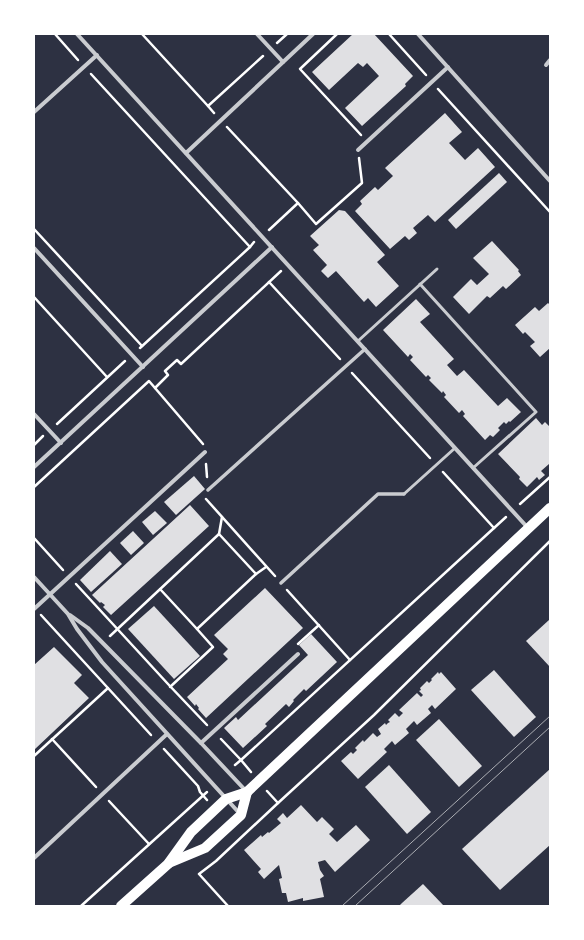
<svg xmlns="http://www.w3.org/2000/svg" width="584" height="940" viewBox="0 0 584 940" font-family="Lato,sans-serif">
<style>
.building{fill:#e0e0e3}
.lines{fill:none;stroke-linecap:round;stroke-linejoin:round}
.path{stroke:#fff;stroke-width:2.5}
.service{stroke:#caccd0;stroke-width:3}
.pedestrian{stroke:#caccd0;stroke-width:3.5}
.minor{stroke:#caccd0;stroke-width:4}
.primary{stroke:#fff;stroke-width:10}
.tram{stroke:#abadb3;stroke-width:1}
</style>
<rect width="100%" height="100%" fill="#2d3142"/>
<g class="building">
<polygon points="353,34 374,34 413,76 405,84 406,86 362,126 345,108 379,76 367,63 363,67 358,63 329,90 312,72"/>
<polygon points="445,113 462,132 449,143 465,160 478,148 495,167 435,222 428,215 413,228 417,233 409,240 405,236 390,249 355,211 362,204 360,201 375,187 378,190 393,176 385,168"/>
<polygon points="499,173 507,182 456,229 448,220"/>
<polygon points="339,210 345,211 385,255 377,262 399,286 376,307 368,298 364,302 336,271 328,278 321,271 327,265 313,250 319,245 310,236"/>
<polygon points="492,241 519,270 518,271 521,275 506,289 503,286 490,298 487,296 469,314 453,297 471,279 477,285 489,274 473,258"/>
<polygon points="416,299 430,314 420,322 454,359 447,365 457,376 464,370 498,406 507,398 521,412 510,422 509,421 506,424 504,422 498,428 500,430 493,437 490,435 485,440 463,416 465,414 462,410 459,413 444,397 446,395 443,391 442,393 429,380 431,378 428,375 426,377 410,360 413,357 410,354 408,357 383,330"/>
<polygon points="548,303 550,305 550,348 540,357 530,346 535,342 525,332 523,334 515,325 535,307 539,311"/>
<polygon points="536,418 542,425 545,422 550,427 550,465 549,464 541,471 545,475 539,480 537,477 527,487 519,479 520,477 498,454"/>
<polygon points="194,476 205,489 176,515 164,502"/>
<polygon points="190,505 209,526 111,615 103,607 105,605 101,602 100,603 92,595"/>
<polygon points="155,511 167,523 153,535 142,522"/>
<polygon points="133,531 144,543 131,555 120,543"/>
<polygon points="110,551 122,564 91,592 80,580"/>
<polygon points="265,588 303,628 206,718 198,709 199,708 196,704 195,706 187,697 228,659 223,654 228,649 214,635"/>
<polygon points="154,606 200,656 174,679 128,629"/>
<polygon points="549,620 550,621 550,667 526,641"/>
<polygon points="311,634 337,662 306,691 304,689 293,700 294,701 289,707 286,704 265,724 267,726 243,748 224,728 236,717 238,720 308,655 299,645"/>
<polygon points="54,647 82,675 74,683 89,698 34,750 34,665"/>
<polygon points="494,670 536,717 514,737 471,690"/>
<polygon points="438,672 439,674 441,672 456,689 435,709 432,705 428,709 431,713 417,725 414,721 406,729 409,733 395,745 392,741 384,749 387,752 358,779 341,761 351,752 353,754 357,750 355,748 363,740 364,742 373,733 377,737 381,734 378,729 385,723 386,725 388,723 390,722 388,720 395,713 399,717 403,713 399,710 417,693 421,697 423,695 419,691 421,690 420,688 427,681 429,683 432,680 431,679"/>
<polygon points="439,719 482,766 459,787 416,740"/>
<polygon points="389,765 431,812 407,834 365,787"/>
<polygon points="550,769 550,845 500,890 462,849"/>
<polygon points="301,805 317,822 322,817 334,829 329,834 337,842 356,825 370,840 335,872 325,860 318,862 320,870 324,876 320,879 324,897 303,901 303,898 288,902 286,893 282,893 279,879 282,878 279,865 264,879 258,872 261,869 244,850 261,835 262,837 268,832 269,833 281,823 277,819 283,813 287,818"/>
<polygon points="423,884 444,906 399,906 402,903"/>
</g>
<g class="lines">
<g class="path">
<polyline points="55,34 78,60"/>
<polyline points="142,34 208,106 263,56"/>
<polyline points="337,34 300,69 361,135"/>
<polyline points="389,34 426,75"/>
<polyline points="277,43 287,34"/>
<polyline points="91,74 250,247 254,242"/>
<polyline points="438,89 550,212"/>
<polyline points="208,106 214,113"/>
<polyline points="227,127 298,203 269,230"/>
<polyline points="298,203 316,224 362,183 359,158"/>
<polyline points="34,229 142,346"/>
<polyline points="269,282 340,359"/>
<polyline points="34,297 107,377"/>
<polyline points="140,348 250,247"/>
<polyline points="352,373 430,458"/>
<polyline points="155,388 203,444"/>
<polyline points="57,424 125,361"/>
<polyline points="34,445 43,436"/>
<polyline points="206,464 207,477"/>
<polyline points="34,487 149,381 155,388 168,375 165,371 177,360 181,364 281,271"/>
<polyline points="206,499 275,576"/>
<polyline points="520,504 550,477"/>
<polyline points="494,528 506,517"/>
<polyline points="219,534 222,517"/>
<polyline points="34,538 63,570"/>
<polyline points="256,574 266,567"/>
<polyline points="76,584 168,684 207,725"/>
<polyline points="287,590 350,660"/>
<polyline points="41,615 151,735"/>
<polyline points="110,636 219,534 256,574 197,629 160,589"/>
<polyline points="298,644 319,625"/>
<polyline points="170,687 213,647 197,629"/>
<polyline points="52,739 96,787"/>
<polyline points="221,739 241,760 235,765"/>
<polyline points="164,749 198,786 200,792 207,800"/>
<polyline points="34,756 108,688"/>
<polyline points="251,772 241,760 494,528 443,472"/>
<polyline points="109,801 149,844"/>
<polyline points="278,803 374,715 550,541"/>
<polyline points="81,906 207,792"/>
<polyline points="228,906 199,874 216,861 278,803 267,791"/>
</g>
<g class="service">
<polyline points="420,284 536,412 473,468"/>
<polyline points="358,341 437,269"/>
<polyline points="404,494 455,448"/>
</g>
<g class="pedestrian">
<polyline points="208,490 365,349"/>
<polyline points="281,583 378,494 404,494"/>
</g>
<g class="minor">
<polyline points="77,34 528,528"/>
<polyline points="257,34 283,62"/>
<polyline points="418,34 550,181"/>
<polyline points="546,65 550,60"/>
<polyline points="34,112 97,55"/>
<polyline points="358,150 448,67"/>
<polyline points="186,153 313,34"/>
<polyline points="34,248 143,367"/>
<polyline points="34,414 61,443"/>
<polyline points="34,467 272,247"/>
<polyline points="34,577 68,614 77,629 102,662 241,815"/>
<polyline points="34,609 205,452"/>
<polyline points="70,615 88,628 201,743 246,791"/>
<polyline points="201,743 298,654"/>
<polyline points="34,858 167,734"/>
</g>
<g class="primary">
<polyline points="169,863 205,848 241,815 247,792"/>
<polyline points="121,906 168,864 191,832 226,799 247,792 550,508"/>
</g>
<g class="tram">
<polyline points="342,906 550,716"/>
<polyline points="355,906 550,727"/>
</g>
</g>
<rect width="584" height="940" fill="none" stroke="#ffffff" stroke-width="70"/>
</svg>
